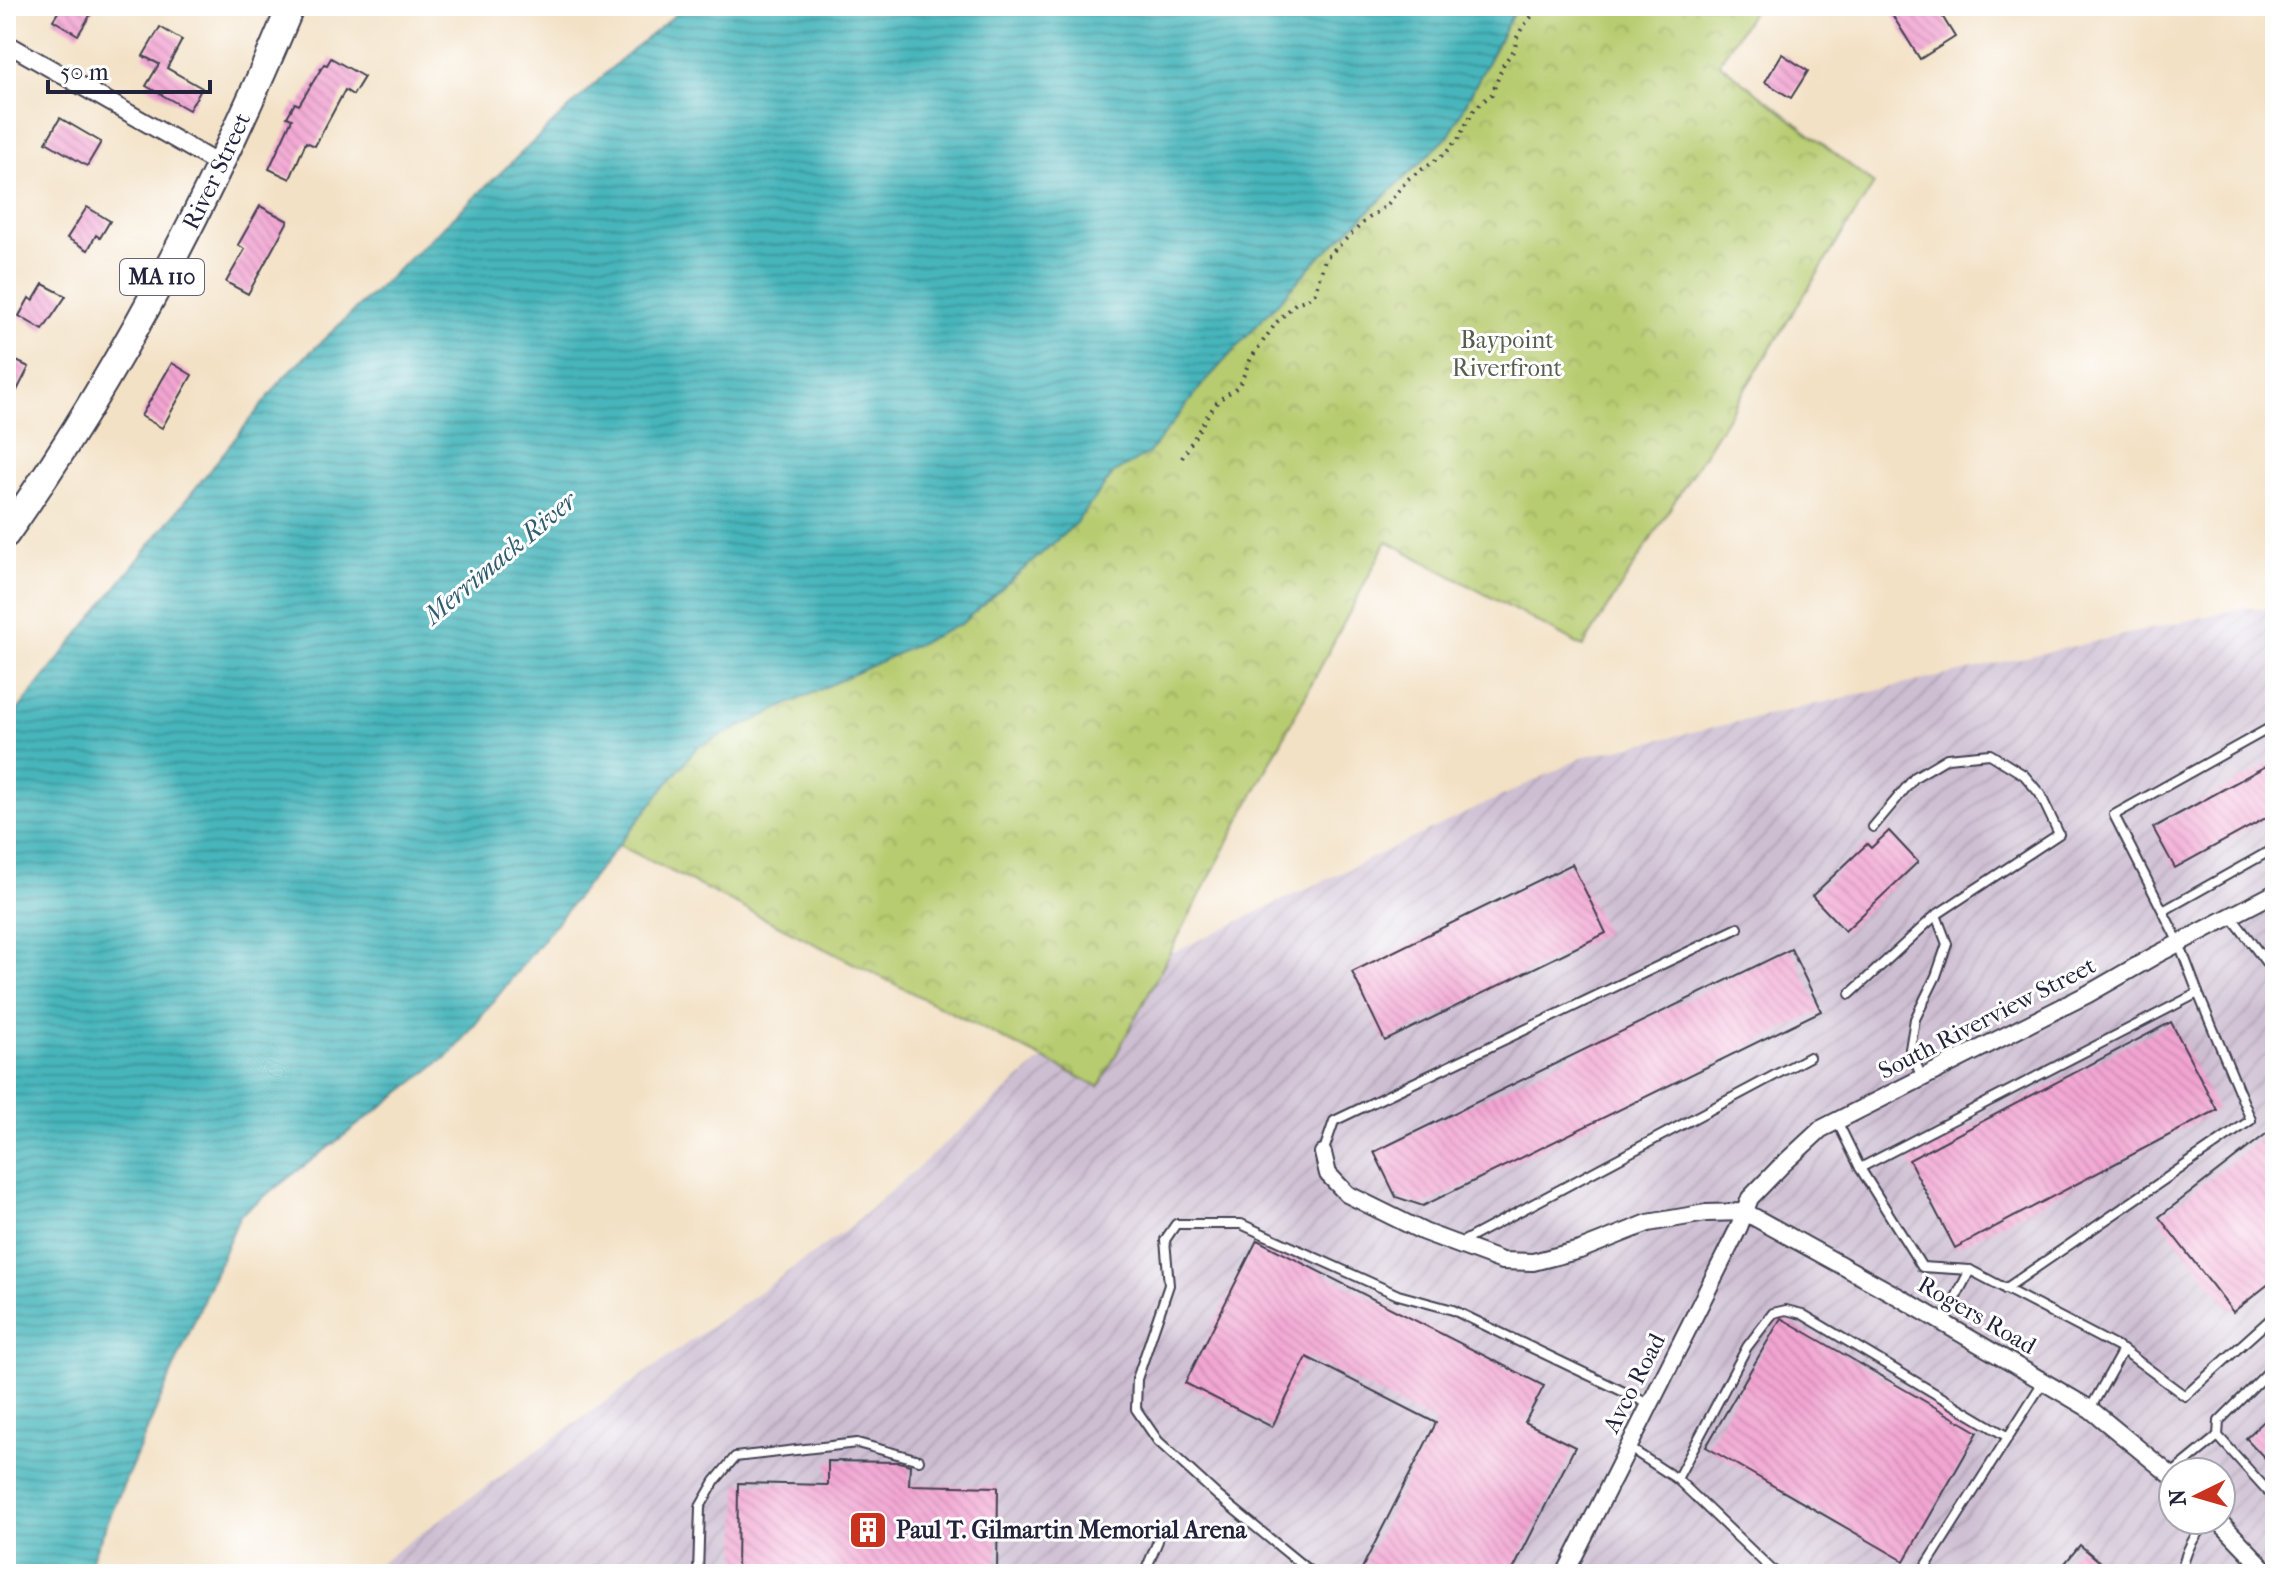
<svg xmlns="http://www.w3.org/2000/svg" width="2281" height="1580" viewBox="0 0 2281 1580" font-family="'IM FELL French Canon',serif">
<style>
.industrial{fill:url(#industrial-furrows);fill-rule:evenodd}
.park{fill:url(#park-crowns);stroke:#6c7756;stroke-width:2}
.water{fill:url(#water-rules);stroke:#346c7c;stroke-width:2}
.building{fill:url(#building-back-hatch)}
.lines{fill:none;stroke-linecap:round;stroke-linejoin:round}
.service-casing{stroke:#413f50;stroke-width:12}
.minor-casing{stroke:#413f50;stroke-width:20}
.primary-casing{stroke:#413f50;stroke-width:30}
.path{stroke:#413f50;stroke-width:4;stroke-dasharray:2 6;stroke-linecap:butt}
.service{stroke:#fff;stroke-width:8}
.minor{stroke:#fff;stroke-width:16}
.primary{stroke:#fff;stroke-width:26}
.labels{text-anchor:middle;dominant-baseline:central;stroke-width:6;stroke-linejoin:round;paint-order:stroke}
.shield{fill:#fff;stroke:#646476;stroke-width:2}
.shield-label{font-size:22px;font-weight:bold;fill:#22223b}
.street-label{font-size:24px;fill:#22223b;stroke:#fff}
.park-label{font-size:24px;fill:#565e4e;stroke:#fff}
.poi-label{font-size:24px;font-weight:bold;fill:#22223b;stroke:#fff;text-anchor:start}
.water-label{font-size:26px;font-style:italic;fill:#305d6f;stroke:#fff}
</style>
<defs>
<pattern id="industrial-furrows" width="10" height="10" patternUnits="userSpaceOnUse" patternTransform="scale(2)"><rect width="10" height="10" fill="#cdbed2"/><path d="M-1 1l2-2M0 10L10 0M9 11l2-2" fill="none" stroke="#b0a3b5"/></pattern>
<pattern id="park-crowns" width="20" height="18" patternUnits="userSpaceOnUse" patternTransform="scale(2)"><rect width="20" height="18" fill="#b7cc70"/><path d="M2 6a3 3 0 1 1 6 0M12 15a3 3 0 1 1 6 0" fill="none" stroke="#9daf62"/></pattern>
<pattern id="water-rules" width="6" height="5" patternUnits="userSpaceOnUse" patternTransform="scale(2)"><rect width="6" height="5" fill="#46b6bc"/><path d="M0 2.5h6" fill="none" stroke="#3a949a"/></pattern>
<pattern id="building-back-hatch" width="6" height="6" patternUnits="userSpaceOnUse" patternTransform="scale(2)"><rect width="6" height="6" fill="#f2a4d1"/><path d="M-1 5l2 2M0 0l6 6M5-1l2 2" fill="none" stroke="#cf8db4"/></pattern>
</defs>
<rect width="100%" height="100%" fill="#fff"/>
<filter id="ink" filterUnits="userSpaceOnUse"><feTurbulence type="fractalNoise" baseFrequency=".0125" numOctaves="2"/><feDisplacementMap in="SourceGraphic" scale="16" xChannelSelector="R" yChannelSelector="G"/><feConvolveMatrix kernelMatrix="1 2 1 2 8 2 1 2 1" color-interpolation-filters="sRGB"/></filter>
<filter id="wash" filterUnits="userSpaceOnUse"><feTurbulence type="fractalNoise" baseFrequency=".006" numOctaves="4" result="noise"/><feDisplacementMap in="SourceGraphic" scale="32" xChannelSelector="R" yChannelSelector="G"/><feGaussianBlur stdDeviation="1.8" result="paint"/><feColorMatrix in="noise" values="0 0 0 0 0 0 0 0 0 0 0 0 0 0 0 0 0 1.4 0 .05"/><feComposite in="paint" operator="in"/></filter>
<g filter="url(#wash)">
<rect width="100%" height="100%" fill="#f3e1c5"/>
<path class="industrial" d="M2248 607 2275 610V1574H364L846 1230 1155 961 1586 756ZM2173 1472H2221V1520H2173Z"/>
<polygon class="park" points="1496,6 1756,6 1719,63 1874,184 1583,647 1387,541 1099,1087 595,833"/>
<polygon class="water" points="686,6 1517,6 1449,136 1315,262 1204,383 1149,453 1114,473 1074,525 961,624 697,747 453,1052 240,1215 85,1574 6,1574 6,725 285,376 619,61"/>
<g id="blocks">
<g class="building">
<polygon points="62,6 96,6 78,35 53,20"/>
<polygon points="1903,6 1936,6 1955,37 1920,59 1891,13"/>
<polygon points="160,27 182,40 167,68 202,88 189,110 146,86 159,64 143,56"/>
<polygon points="1782,54 1808,71 1791,98 1765,82"/>
<polygon points="331,58 364,77 353,95 345,90 315,146 306,142 290,179 269,169 292,119 287,117 295,103 299,105 324,64 327,65"/>
<polygon points="60,118 101,142 87,166 46,142"/>
<polygon points="260,206 288,221 248,294 226,282 245,249 238,245"/>
<polygon points="87,207 110,221 100,238 96,235 88,250 67,238"/>
<polygon points="43,284 66,296 43,330 19,316 29,298 33,301"/>
<polygon points="6,356 29,367 6,412"/>
<polygon points="172,363 192,375 162,428 141,416"/>
<polygon points="2275,761 2275,813 2175,868 2153,828"/>
<polygon points="1889,831 1918,862 1845,931 1812,896 1867,844 1871,848"/>
<polygon points="1572,864 1606,933 1385,1041 1352,972"/>
<polygon points="1791,949 1821,1011 1423,1206 1396,1197 1374,1152"/>
<polygon points="2171,1022 2217,1110 1955,1248 1909,1160"/>
<polygon points="2275,1127 2275,1279 2233,1312 2159,1217"/>
<polygon points="1257,1240 1544,1386 1525,1422 1575,1447 1511,1574 1359,1574 1436,1423 1307,1357 1272,1427 1185,1383"/>
<polygon points="1781,1318 1978,1432 1904,1561 1706,1447"/>
<polygon points="2275,1411 2275,1469 2246,1438"/>
<polygon points="828,1461 899,1462 910,1465 909,1485 998,1487 997,1574 737,1574 738,1483 828,1485"/>
<polygon points="2080,1545 2114,1574 2056,1574"/>
</g>
</g>
</g>
<g filter="url(#ink)">
<use href="#blocks" fill-opacity="0" stroke="#413f50" stroke-width="2"/>
<g class="lines">
<defs>
<g id="service">
<polyline points="1873,827 1915,777 1947,758 1990,754 2024,775 2040,794 2059,834 1936,915 1947,944 1936,976 1915,1019 1910,1049 1922,1078"/>
<polyline points="2163,911 2275,848"/>
<polyline points="2231,916 2275,974"/>
<polyline points="1850,994 1936,915"/>
<polyline points="1837,1121 1860,1168 1922,1267 1970,1270"/>
<polyline points="1323,1153 1334,1121 1738,928"/>
<polyline points="1860,1168 2198,993 2179,943 2114,815 2275,725"/>
<polyline points="1458,1244 1809,1057"/>
<polyline points="2005,1289 2251,1120 2198,993"/>
<polyline points="1943,1322 1970,1270 2123,1350"/>
<polyline points="2090,1409 2123,1350 2185,1396 2275,1315"/>
<polyline points="2218,1436 2219,1421 2275,1365"/>
<polyline points="1628,1447 1677,1479 1771,1569 1779,1574"/>
<polyline points="2174,1472 2218,1436 2275,1499"/>
<polyline points="1677,1479 1747,1347 1773,1313 1786,1310 1802,1314 2008,1437"/>
<polyline points="698,1574 700,1507 715,1481 735,1457 857,1443 919,1460"/>
<polyline points="1144,1574 1158,1541"/>
<polyline points="1313,1574 1218,1496 1158,1441 1136,1409 1137,1379 1169,1285 1165,1240 1176,1224 1241,1224 1398,1295 1453,1310 1649,1404"/>
<polyline points="1921,1574 2043,1382"/>
<path d="M2181 1574C2185 1552 2193 1537 2208 1520"/>
</g>
<g id="minor">
<polyline points="6,43 220,165"/>
<polyline points="1323,1153 1328,1174 1347,1194 1424,1232 1502,1261 1533,1262 1580,1250 1648,1223 1706,1213 1745,1212 1899,1297 2090,1409 2173,1477"/>
<polyline points="2218,1520 2270,1574"/>
<polyline points="1565,1574 1739,1227 1750,1198 1780,1167 1821,1129 2088,994 2156,955 2275,893"/>
</g>
<g id="primary">
<path id="s1" d="M6 534C121 371 214 190 291 6"/>
</g>
</defs>
<use href="#service" class="service-casing"/>
<use href="#minor" class="minor-casing"/>
<use href="#primary" class="primary-casing"/>
<polyline class="path" points="1182,458 1209,413 1219,400 1239,386 1251,358 1276,323 1296,303 1308,299 1315,292 1325,259 1366,220 1386,206 1408,179 1444,154 1458,139 1475,108 1492,94 1504,63 1515,49 1516,39 1522,28 1540,6"/>
<use href="#service" class="service"/>
<use href="#minor" class="minor"/>
<use href="#primary" class="primary"/>
</g>
</g>
<defs>
<symbol id="building-square" viewBox="-11 -11 22 22"><rect x="-9" y="-9" width="18" height="18" rx="4" fill="#c8321e" stroke="#fff"/><path d="M-4-6H4V6H1V3H-1V6H-4ZM-2.5-4.3h1.7v1.8h-1.7ZM.8-4.3h1.7v1.8H.8ZM-2.5-1h1.7V.8h-1.7ZM.8-1h1.7V.8H.8Z" fill="#fff"/></symbol>
</defs>
<g fill-rule="evenodd">
<use href="#building-square" x="846" y="1508" width="44" height="44"/>
</g>
<g class="labels">
<rect class="shield" x="120" y="259" width="84" height="36" rx="6"/>
<g class="shield-label">
<text x="162" y="277">MA 110</text>
</g>
<g class="street-label">
<text stroke="none"><textPath href="#s1" startOffset="420">River Street</textPath></text>
<text transform="translate(1987 1018) rotate(-27)">South Riverview Street</text>
<text transform="translate(1977 1315) rotate(30)">Rogers Road</text>
<text transform="translate(1634 1383) rotate(-63)">Avco Road</text>
</g>
<g class="park-label">
<text x="1507" y="340">Baypoint<tspan x="1507" dy="28">Riverfront</tspan></text>
</g>
<g class="poi-label">
<text x="896" y="1530">Paul T. Gilmartin Memorial Arena</text>
</g>
<g class="water-label">
<text transform="translate(500 558) rotate(-40)">Merrimack River</text>
</g>
</g>
<rect width="2281" height="1580" fill="none" stroke="#fff" stroke-width="32"/>
<g transform="translate(2197 1496) rotate(265)"><circle r="38" fill="#ffffff" stroke="#a7a7b1" stroke-width="2"/>
<path d="M0-6L14 30L0 20L-14 30Z" fill="#c8321e"/>
<text y="-12" font-size="22" font-weight="bold" text-anchor="middle" fill="#22223b">N</text>
</g>
<path d="M48 80v12h162v-12" fill="none" stroke="#22223b" stroke-width="4"/>
<text x="60" y="80" font-size="24" fill="#22223b" stroke="#ffffff" stroke-width="6" paint-order="stroke">50 m</text>
</svg>
